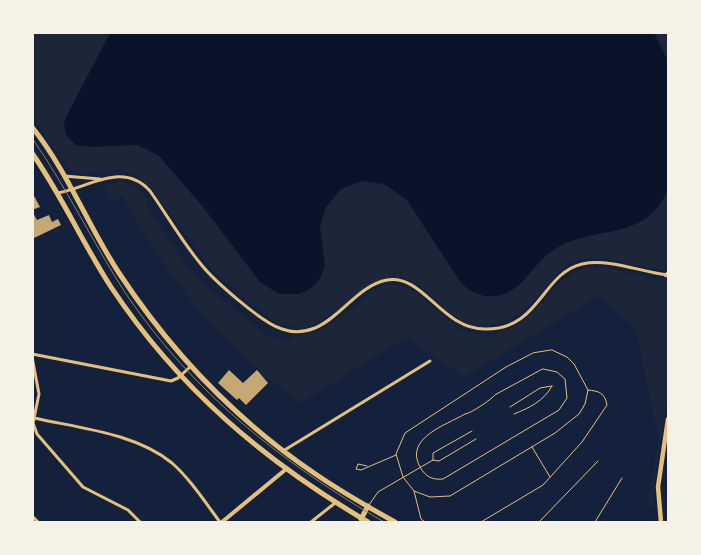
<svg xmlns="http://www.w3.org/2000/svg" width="701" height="555" viewBox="0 0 701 555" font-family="Raleway,sans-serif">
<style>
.green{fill:#1d2539}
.water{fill:#0b132b}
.building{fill:#c6a872}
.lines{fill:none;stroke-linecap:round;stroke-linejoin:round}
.service{stroke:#e5c07b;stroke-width:1}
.minor{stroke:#e5c07b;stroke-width:3}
.tertiary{stroke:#e5c07b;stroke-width:4}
.secondary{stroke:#e5c07b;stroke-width:4.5}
.primary{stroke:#e5c07b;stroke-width:5}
.tram{stroke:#918062;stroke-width:1}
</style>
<rect width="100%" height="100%" fill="#14213d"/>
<g class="green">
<path d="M32 33H668V270C638 270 603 250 574 262 557 269 547 286 536 299 519 318 489 334 464 322 443 312 430 291 410 280L400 277 378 281 319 323 309 327 299 328 281 325 266 316 213 271 152 189 133 173 117 169 82 173 68 169 64 163 33 118Z"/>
<path d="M123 182 134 186 149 199 145 204 182 259 201 282 263 333 280 340 292 342 293 335C324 337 354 306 376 288 412 275 427 308 454 324V327C468 334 481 336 497 335L498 332C542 324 550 273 589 267 605 265 619 272 634 275 646 277 657 279 668 280V395L654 484 653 505H648L659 439 636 329 600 295 464 377 406 337 301 403C224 350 167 277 122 196L113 201 103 185Z"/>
</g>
<path class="water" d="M110 33H654L668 61V189C646 243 595 224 555 249 535 261 524 288 504 294 487 300 473 294 461 283L406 199 384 184 362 181 341 189 326 207 320 226 325 266 319 280 313 287 300 294H279L260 282 203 207 158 155 137 145 91 147 76 145 66 135 64 123 66 117Z"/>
<g class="building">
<polygon points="32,192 40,207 32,210"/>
<polygon points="32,211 37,220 49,215 52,222 58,219 61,225 32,239"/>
<polygon points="229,370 243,383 257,370 268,383 246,405 239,398 237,400 218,383"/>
</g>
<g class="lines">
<g class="service">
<polygon points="552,350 567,357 574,364 588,390 585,404 579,414 555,433 450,496 430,497 414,491 403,477 396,454 405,433 506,367 533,353"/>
<path d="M543 369 557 372 565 379 567 398 559 410 443 479C432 480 426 477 420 467 404 438 446 425 465 414 470 414 492 399 495 395Z"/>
<polyline points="510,407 540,388 552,386"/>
<path d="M514 414C529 408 544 401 552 386"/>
<polyline points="532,447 550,477"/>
<polyline points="433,460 433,453 472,431"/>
<polyline points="433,460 439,461 476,439"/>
<polyline points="367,466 358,464 356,469 361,470 396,455"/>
<polyline points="414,491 421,519 425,522"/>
<polyline points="369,505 378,492 433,460"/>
<path d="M481 522 543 485 582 442 607 405C605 393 599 391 588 390"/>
<polyline points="539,522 598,461"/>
<polyline points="595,522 622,478"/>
</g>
<g class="minor">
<polyline points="64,176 100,179"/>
<path d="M58 193C90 187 123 161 150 191 167 215 181 240 200 263 213 280 262 323 282 329 293 333 305 332 315 328 341 317 359 285 387 280 424 274 441 329 485 329 540 330 541 274 582 264 610 258 640 272 668 275"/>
<polyline points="32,354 171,381 178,378 191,366"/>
<polyline points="32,357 39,394 33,423 37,434 83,487 128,510 140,522"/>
<path d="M34 418C79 428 135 433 172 463 191 480 205 502 220 522"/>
<polyline points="283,451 430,361"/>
<polyline points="32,516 38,522"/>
<polyline points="311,522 335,503"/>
</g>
<polyline class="tertiary" points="222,522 285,470"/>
<g class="secondary">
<polyline points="666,275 668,274"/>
<polyline points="661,522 658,487 668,419"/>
</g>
<g class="primary">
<path d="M32 127C68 172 88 226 119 273 171 352 236 420 314 473 340 491 368 507 395 522"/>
<path d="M32 153C62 196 83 244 111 287 179 389 263 460 368 522"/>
<polyline points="361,519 368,506"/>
</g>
<path class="tram" d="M32 138C67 188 93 243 126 294 194 394 281 462 384 522"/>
</g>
<rect width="701" height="555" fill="none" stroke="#f6f1e7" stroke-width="68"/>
</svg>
